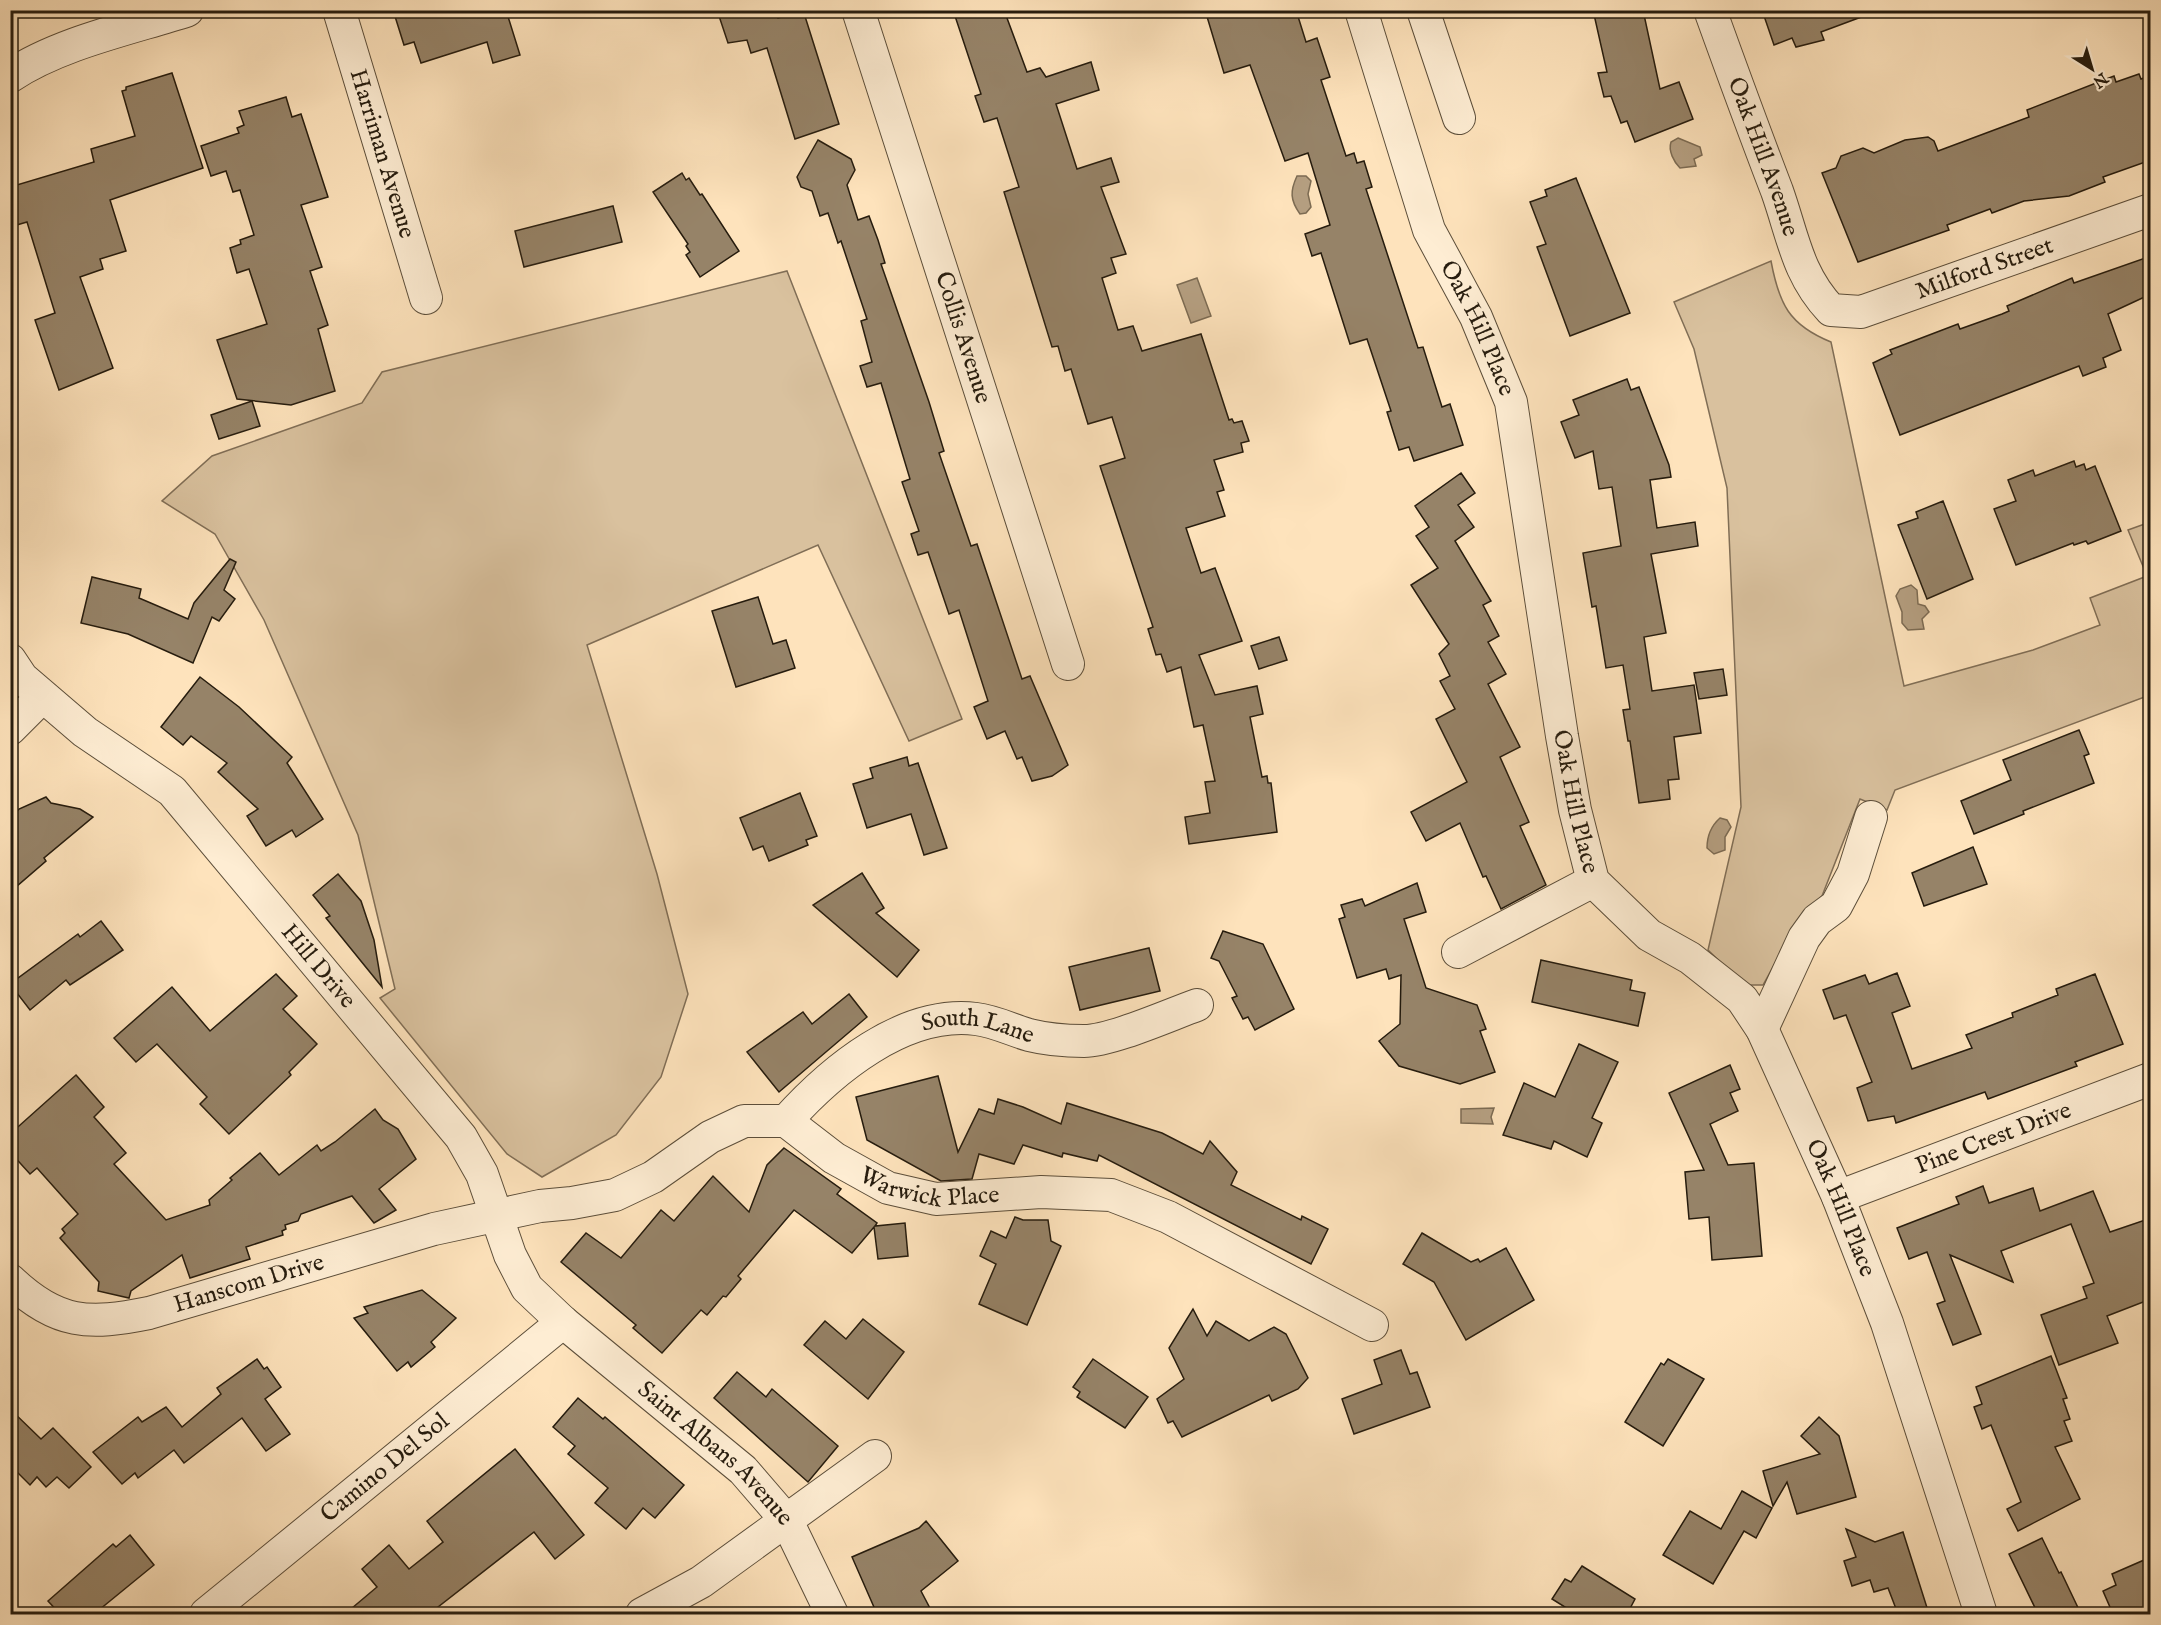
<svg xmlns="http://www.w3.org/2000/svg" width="2161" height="1625" viewBox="0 0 2161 1625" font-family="'IM FELL English',serif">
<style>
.green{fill:#d9c19e;stroke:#806e56;stroke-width:1.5}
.water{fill:#b59f81;stroke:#7c6b53;stroke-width:1.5}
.building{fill:#968368;stroke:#261c0e;stroke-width:1.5}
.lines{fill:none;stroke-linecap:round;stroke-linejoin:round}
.minor-casing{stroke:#5c4e3a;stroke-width:34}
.tertiary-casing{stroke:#5c4e3a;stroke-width:35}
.minor{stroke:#feedd3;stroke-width:32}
.tertiary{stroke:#feedd3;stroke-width:33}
.labels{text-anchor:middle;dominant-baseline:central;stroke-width:4.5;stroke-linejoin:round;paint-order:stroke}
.street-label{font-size:24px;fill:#261c0e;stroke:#feedd3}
</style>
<rect width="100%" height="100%" fill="#fee3bc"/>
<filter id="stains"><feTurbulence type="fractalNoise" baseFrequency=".00333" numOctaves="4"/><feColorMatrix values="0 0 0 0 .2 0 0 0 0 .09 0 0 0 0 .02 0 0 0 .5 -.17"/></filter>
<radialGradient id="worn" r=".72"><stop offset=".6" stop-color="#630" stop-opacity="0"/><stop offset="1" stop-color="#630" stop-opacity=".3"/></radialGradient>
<g class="green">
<path d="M1771 261C1779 304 1789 325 1831 342L1904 686 2033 650 2100 625 2090 598 2147 576 2128 530 2150 522V695L1895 790 1887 810 1860 799 1822 896 1799 920 1763 985H1744L1708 950 1741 807 1727 488 1694 349 1674 302Z"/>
<polygon points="787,271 962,719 909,741 818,545 587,645 657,874 688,994 661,1077 616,1135 542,1177 507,1154 380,998 395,989 358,835 264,620 215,534 162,501 212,456 362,403 382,372"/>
</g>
<g class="water">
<path d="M1678 138 1700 147 1702 155 1694 159 1696 166 1680 168C1674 162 1668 151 1671 142Z"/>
<path d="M1297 176H1306L1311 181 1308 194 1311 207 1306 213 1300 214C1290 200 1290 191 1297 176Z"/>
<polygon points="1197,278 1211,316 1191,323 1177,285"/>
<polygon points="1911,585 1917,590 1918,604 1925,606 1929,612 1922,619 1924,629 1908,630 1902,623 1902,612 1896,596 1900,589"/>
<path d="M1720 818 1727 820 1731 827 1725 837V850L1714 854 1707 848C1707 835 1711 826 1720 818Z"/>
<polygon points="1494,1108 1491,1117 1493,1124 1461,1123 1461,1109"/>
</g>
<g class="building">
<polygon points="393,10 506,10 520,55 493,63 487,42 421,63 414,42 404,45"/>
<polygon points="717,10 776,10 778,18 803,10 839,124 795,139 767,48 751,53 747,40 728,43"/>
<polygon points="953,10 1004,10 1027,72 1040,68 1046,77 1091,62 1099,90 1056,104 1077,169 1111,158 1119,182 1101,187 1126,254 1111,258 1116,273 1102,278 1118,330 1133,326 1142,351 1201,334 1229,420 1232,419 1234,423 1242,421 1249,441 1241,443 1243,452 1214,460 1224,490 1217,492 1225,516 1186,528 1201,573 1215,568 1242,641 1199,655 1215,695 1257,686 1263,714 1250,717 1262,777 1267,776 1268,783 1271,783 1277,832 1189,844 1185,817 1210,813 1205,782 1215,781 1203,725 1194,727 1181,667 1167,672 1161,654 1156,655 1148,629 1153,627 1100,466 1125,458 1112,417 1088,424 1071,369 1065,371 1058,346 1052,347 1004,192 1019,187 997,118 984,122 975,96 981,94"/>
<polygon points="1205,10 1296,10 1306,42 1317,38 1330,77 1321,80 1346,156 1354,153 1357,163 1364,161 1372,187 1366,189 1418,348 1423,347 1442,407 1450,404 1463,445 1414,461 1409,447 1399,450 1387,412 1391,411 1367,339 1350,344 1321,253 1312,256 1305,234 1330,225 1308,153 1285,161 1250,65 1224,73"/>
<polygon points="1593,10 1643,10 1660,89 1679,82 1693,119 1635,142 1627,121 1621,123 1611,96 1604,97 1598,73 1607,72"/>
<polygon points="1762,10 1871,10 1872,13 1821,32 1824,40 1796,47 1792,38 1774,45"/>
<polygon points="172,73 203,168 110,200 126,251 100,259 103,269 80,277 113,368 59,390 35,320 55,313 27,222 10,227 10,187 94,162 91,149 135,136 122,91 126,90 126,87"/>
<polygon points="2139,74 2141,79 2144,78 2151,96 2151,160 2103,177 2105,182 2069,196 2024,201 1992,213 1990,209 1947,225 1949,230 1858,262 1822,173 1836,168 1841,156 1863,148 1874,153 1905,140 1928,137 1934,141 1938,151 2029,117 2027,110 2114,76 2116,82"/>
<polygon points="286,97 292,117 301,114 328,197 301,205 322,267 310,271 328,325 318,329 335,391 291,405 237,399 217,340 267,324 249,269 237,273 230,248 241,244 240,240 254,235 240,190 233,192 226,171 211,176 201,146 239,133 237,128 244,125 239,111"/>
<polygon points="818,140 851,159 855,170 847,185 858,220 869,216 878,240 885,263 881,264 929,402 944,451 939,453 971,546 977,544 1022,679 1030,676 1068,765 1052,776 1032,781 1022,757 1017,759 1005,731 987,739 974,707 988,701 959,610 949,614 928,552 918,555 911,534 919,531 902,482 910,479 881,383 867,387 860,366 872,362 861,321 867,319 841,241 838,243 828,213 820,216 812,191 801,187 797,177"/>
<polygon points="682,173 686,180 689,178 700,195 702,194 739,251 700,277 686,255 690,252 686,246 688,244 653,192"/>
<polygon points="1576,178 1630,313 1570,336 1537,247 1546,244 1530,202 1547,196 1545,190"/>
<polygon points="613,206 622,242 524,267 515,231"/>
<polygon points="2151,256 2151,294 2108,314 2121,350 2103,358 2106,367 2083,376 2079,366 1900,435 1873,363 1892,354 1890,350 1958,324 1960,329 2002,314 2009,311 2007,306 2072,278 2074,283"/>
<polygon points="1627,379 1631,390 1639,387 1669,465 1671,477 1650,480 1657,528 1695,522 1698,546 1651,554 1666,633 1644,637 1652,691 1694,685 1701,733 1674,737 1679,779 1668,780 1670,799 1639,803 1630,741 1628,741 1623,710 1630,709 1623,665 1606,668 1596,606 1592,607 1583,553 1621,546 1612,487 1599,489 1593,451 1575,458 1561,422 1579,415 1573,400"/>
<polygon points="252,401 260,426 219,439 211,415"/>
<polygon points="2074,461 2076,467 2084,464 2086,470 2095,466 2121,531 2088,544 2086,541 2074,545 2073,543 2016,565 1994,509 2016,501 2008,480 2033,470 2035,476"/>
<polygon points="1461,473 1475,493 1458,505 1474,527 1455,541 1491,601 1483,605 1499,636 1488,642 1506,674 1488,684 1520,747 1500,757 1529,822 1520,826 1546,885 1501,909 1486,876 1483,877 1460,823 1426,841 1411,812 1467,782 1436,719 1455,709 1440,681 1450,676 1439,654 1449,644 1411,585 1438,568 1416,536 1429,527 1415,506"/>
<polygon points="1943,501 1973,579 1927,599 1898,525 1918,518 1916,512"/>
<polygon points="230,559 236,562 224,590 235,599 219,621 212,617 193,663 128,634 81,623 92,577 141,589 139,598 188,619 194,603"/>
<polygon points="758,597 773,644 786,640 795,668 736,687 712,611"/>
<polygon points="1279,637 1287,660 1259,669 1251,646"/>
<polygon points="1723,669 1727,695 1699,699 1694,673"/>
<polygon points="200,677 239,707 292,757 287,763 323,819 296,837 292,830 266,846 247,816 258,809 218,772 227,763 191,736 183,745 161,727"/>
<polygon points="2079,730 2089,754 2084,756 2094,783 2023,811 2024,814 1974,834 1961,801 2011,780 2003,760"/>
<polygon points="907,757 909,766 918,763 947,848 924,855 911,814 867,828 853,784 873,778 870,768"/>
<polygon points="800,793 817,836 806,840 808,845 769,861 763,846 753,850 740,818"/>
<polygon points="46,797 51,803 80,809 93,817 44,858 46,861 10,892 10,819 19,809"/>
<polygon points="1973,847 1987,884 1924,906 1912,873"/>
<polygon points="862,873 884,908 876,913 919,950 897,977 813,905"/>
<polygon points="338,874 361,901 374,940 382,987 326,918 330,916 313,895"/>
<polygon points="1417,883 1426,912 1404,919 1426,988 1477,1005 1486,1029 1480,1031 1495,1072 1460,1084 1399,1066 1379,1041 1400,1024 1401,975 1389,979 1386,969 1357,978 1339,919 1345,917 1341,905 1362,899 1365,906"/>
<polygon points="101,921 123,950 70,985 66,980 30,1010 10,984 78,934 80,937"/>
<polygon points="1223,931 1263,944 1294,1009 1255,1030 1248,1017 1243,1019 1232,998 1237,996 1219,961 1211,958"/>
<polygon points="1149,948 1160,991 1080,1010 1069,967"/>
<polygon points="1541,960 1632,980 1630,990 1645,993 1638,1026 1532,1002"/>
<polygon points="1897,973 1910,1006 1892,1013 1912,1069 1972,1048 1966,1035 2013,1017 2012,1013 2058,995 2056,989 2095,974 2123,1044 2075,1062 2077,1066 1988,1099 1985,1092 1896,1123 1894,1116 1868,1121 1857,1088 1872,1082 1846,1015 1834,1019 1823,990 1865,975 1869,984"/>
<polygon points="276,974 297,996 283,1009 317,1044 289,1072 291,1075 229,1134 200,1104 207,1097 157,1044 136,1062 114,1038 172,987 210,1031"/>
<polygon points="849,994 867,1017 779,1092 747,1052 803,1012 812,1024"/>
<polygon points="1579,1044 1618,1062 1592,1118 1602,1123 1587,1157 1554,1141 1551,1149 1503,1135 1524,1083 1555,1097"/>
<polygon points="1730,1065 1740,1089 1730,1093 1738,1111 1710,1124 1728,1165 1754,1163 1762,1256 1712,1260 1709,1217 1689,1219 1685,1172 1704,1170 1669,1093"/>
<polygon points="76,1075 104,1107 94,1117 126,1153 114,1164 166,1220 210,1205 209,1200 232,1180 230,1178 260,1153 279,1175 317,1145 321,1151 335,1142 375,1109 383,1120 398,1129 416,1159 379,1189 396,1210 374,1223 352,1196 301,1214 298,1221 285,1225 286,1229 282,1231 283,1235 246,1247 250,1259 190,1278 182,1255 131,1291 129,1298 98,1291 99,1282 60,1238 65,1233 62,1229 78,1214 37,1168 30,1174 10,1152 10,1134"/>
<polygon points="938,1076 958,1152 979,1109 994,1114 998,1099 1023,1107 1061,1124 1067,1103 1162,1133 1203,1154 1210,1141 1237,1172 1231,1185 1301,1220 1302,1216 1328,1229 1311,1264 1099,1155 1097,1161 1063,1153 1062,1157 1023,1145 1014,1164 979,1154 972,1179 941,1181 867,1140 856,1097"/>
<polygon points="784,1148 841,1189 837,1194 877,1223 875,1226 905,1223 908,1256 878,1259 874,1227 852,1253 794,1210 738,1276 741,1279 726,1297 723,1296 707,1315 701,1310 662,1353 633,1328 636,1325 561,1262 586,1233 621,1258 661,1210 674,1221 713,1176 749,1212 767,1165"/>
<polygon points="1983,1186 1989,1203 2033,1188 2040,1211 2093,1191 2110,1232 2151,1218 2151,1299 2107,1316 2118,1343 2059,1365 2041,1315 2087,1298 2083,1287 2094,1283 2071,1224 2001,1251 2013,1282 1950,1255 1981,1334 1953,1345 1937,1304 1945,1301 1927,1252 1909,1259 1897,1228 1959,1204 1956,1197"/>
<polygon points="1015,1217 1023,1220 1048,1220 1051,1241 1061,1246 1027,1325 979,1304 996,1264 980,1256 991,1231 1006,1238"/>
<polygon points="1422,1233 1471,1262 1478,1259 1480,1262 1506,1248 1534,1300 1466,1340 1434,1282 1403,1264"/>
<polygon points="422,1290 456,1318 431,1342 435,1347 411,1367 408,1362 397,1371 354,1318 368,1313 364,1307"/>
<polygon points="1193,1309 1207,1336 1216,1321 1249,1341 1274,1327 1286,1334 1308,1378 1298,1389 1272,1401 1269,1395 1182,1437 1173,1421 1168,1423 1157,1399 1184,1379 1169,1348"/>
<polygon points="863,1319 904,1352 868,1399 804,1345 825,1321 846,1339"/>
<polygon points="1401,1350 1410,1374 1417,1372 1430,1407 1354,1434 1342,1399 1382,1384 1374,1360"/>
<polygon points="2051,1356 2067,1398 2063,1399 2070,1419 2064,1421 2072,1441 2055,1447 2080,1499 2018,1531 2007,1509 2021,1502 1991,1425 1982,1429 1974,1407 1982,1404 1976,1387"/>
<polygon points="257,1359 264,1369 267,1367 281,1387 265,1399 290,1434 266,1451 242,1418 184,1463 174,1450 138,1478 135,1473 122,1484 93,1452 138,1417 142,1422 166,1407 182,1427 221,1394 217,1388"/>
<polygon points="1093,1359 1148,1397 1125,1428 1077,1397 1080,1392 1073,1387"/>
<polygon points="1668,1359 1704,1379 1663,1446 1625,1422 1661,1363 1664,1365"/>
<polygon points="737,1372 766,1397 772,1389 838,1446 808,1482 714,1398"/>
<polygon points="578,1398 603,1419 605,1417 684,1485 655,1518 643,1508 626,1529 595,1503 608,1488 568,1454 575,1446 553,1427"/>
<polygon points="10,1409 41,1439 53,1428 91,1467 69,1488 57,1477 46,1487 37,1477 30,1485 10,1465"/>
<polygon points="1819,1417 1839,1436 1856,1497 1797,1514 1787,1482 1773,1506 1763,1471 1820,1454 1801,1436"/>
<polygon points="515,1449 584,1535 555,1559 534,1532 429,1614 345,1614 377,1587 362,1569 389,1545 409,1569 443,1542 427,1521"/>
<polygon points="1742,1491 1772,1508 1756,1538 1744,1531 1713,1584 1663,1555 1690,1511 1721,1529"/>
<polygon points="926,1521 958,1561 921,1591 933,1614 877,1614 852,1557 919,1528"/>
<polygon points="1846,1529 1875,1542 1903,1532 1929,1614 1898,1614 1888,1588 1874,1592 1870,1580 1852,1586 1844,1561 1856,1557"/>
<polygon points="130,1535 154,1565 94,1614 60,1614 48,1601 113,1544 116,1547"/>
<polygon points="2042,1538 2059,1573 2061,1572 2081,1614 2038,1614 2009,1554"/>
<polygon points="2151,1557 2151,1614 2113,1614 2103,1591 2116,1585 2112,1574"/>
<polygon points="1582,1566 1635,1599 1627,1614 1576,1614 1552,1599 1565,1579 1571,1582"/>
</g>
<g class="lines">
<defs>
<g id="minor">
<path id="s1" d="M339 10 426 298"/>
<path id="s2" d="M858 10 1068 664"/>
<path id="s3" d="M1361 10 1429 230 1476 317 1511 402 1562 736 1575 810 1593 881 1649 935 1690 958 1742 999 1762 1029 1838 1197 1887 1323 1981 1614"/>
<polyline points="1423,10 1459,118"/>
<path id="s4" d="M1710 10C1732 71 1754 131 1777 191 1793 236 1797 274 1831 310L1861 312 2150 210"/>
<path id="s5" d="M10 660 22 678 85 732 172 791 461 1137 482 1174 510 1255 527 1288 563 1322 743 1470 787 1521 832 1614"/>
<polyline points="10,729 42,697"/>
<polyline points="1458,952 1593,881"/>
<polyline points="1762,1029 1804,938 1817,920 1836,906 1853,874 1871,817"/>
<path id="s6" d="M786 1121C831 1071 903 1010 976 1019 994 1021 1012 1030 1029 1035 1045 1039 1067 1041 1084 1041 1111 1041 1169 1015 1197 1005"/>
<path id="s7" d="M1838 1197 2150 1079"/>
<path id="s8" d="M10 1280C57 1325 89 1325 149 1313L434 1229 540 1206 572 1203 615 1195 653 1177 710 1137 744 1121H786L834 1158 888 1188 936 1199 1041 1192 1111 1195 1168 1217 1372 1325"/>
<path id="s9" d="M206 1614 563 1322"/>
<polyline points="642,1614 701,1582 875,1456"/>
</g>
<path id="tertiary" d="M10 76C59 43 131 28 187 10"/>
</defs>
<use href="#minor" class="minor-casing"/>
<use href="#tertiary" class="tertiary-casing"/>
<use href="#minor" class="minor"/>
<use href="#tertiary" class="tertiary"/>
</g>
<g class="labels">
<g class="street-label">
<text stroke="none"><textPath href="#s1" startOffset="150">Harriman Avenue</textPath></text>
<text stroke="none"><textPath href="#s4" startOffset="156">Oak Hill Avenue</textPath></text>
<text stroke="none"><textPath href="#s4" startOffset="486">Milford Street</textPath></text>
<text stroke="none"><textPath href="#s3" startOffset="340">Oak Hill Place</textPath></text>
<text stroke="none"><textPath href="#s2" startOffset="344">Collis Avenue</textPath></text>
<text stroke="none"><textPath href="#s3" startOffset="826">Oak Hill Place</textPath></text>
<text stroke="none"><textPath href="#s5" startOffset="438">Hill Drive</textPath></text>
<text stroke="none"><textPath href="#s6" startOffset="226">South Lane</textPath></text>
<text stroke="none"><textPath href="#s7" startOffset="166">Pine Crest Drive</textPath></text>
<text stroke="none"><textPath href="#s8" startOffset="987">Warwick Place</textPath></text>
<text stroke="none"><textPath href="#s3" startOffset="1330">Oak Hill Place</textPath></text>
<text stroke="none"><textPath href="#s8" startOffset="255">Hanscom Drive</textPath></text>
<text stroke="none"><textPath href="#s5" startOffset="1077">Saint Albans Avenue</textPath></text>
<text stroke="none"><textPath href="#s9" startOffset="231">Camino Del Sol</textPath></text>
</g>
</g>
<rect width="2161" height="1625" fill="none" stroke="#fee3bc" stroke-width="36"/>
<rect x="12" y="12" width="2137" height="1601" fill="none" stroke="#261c0e" stroke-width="3"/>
<rect x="18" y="18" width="2125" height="1589" fill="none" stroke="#261c0e" stroke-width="1.5"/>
<g transform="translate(2092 69) rotate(143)" stroke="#feedd3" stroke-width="4.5" paint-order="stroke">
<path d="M0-4.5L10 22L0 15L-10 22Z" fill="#261c0e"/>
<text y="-9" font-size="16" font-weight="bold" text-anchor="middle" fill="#261c0e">N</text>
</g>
<rect width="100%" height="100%" filter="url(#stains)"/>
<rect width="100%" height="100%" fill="url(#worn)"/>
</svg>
